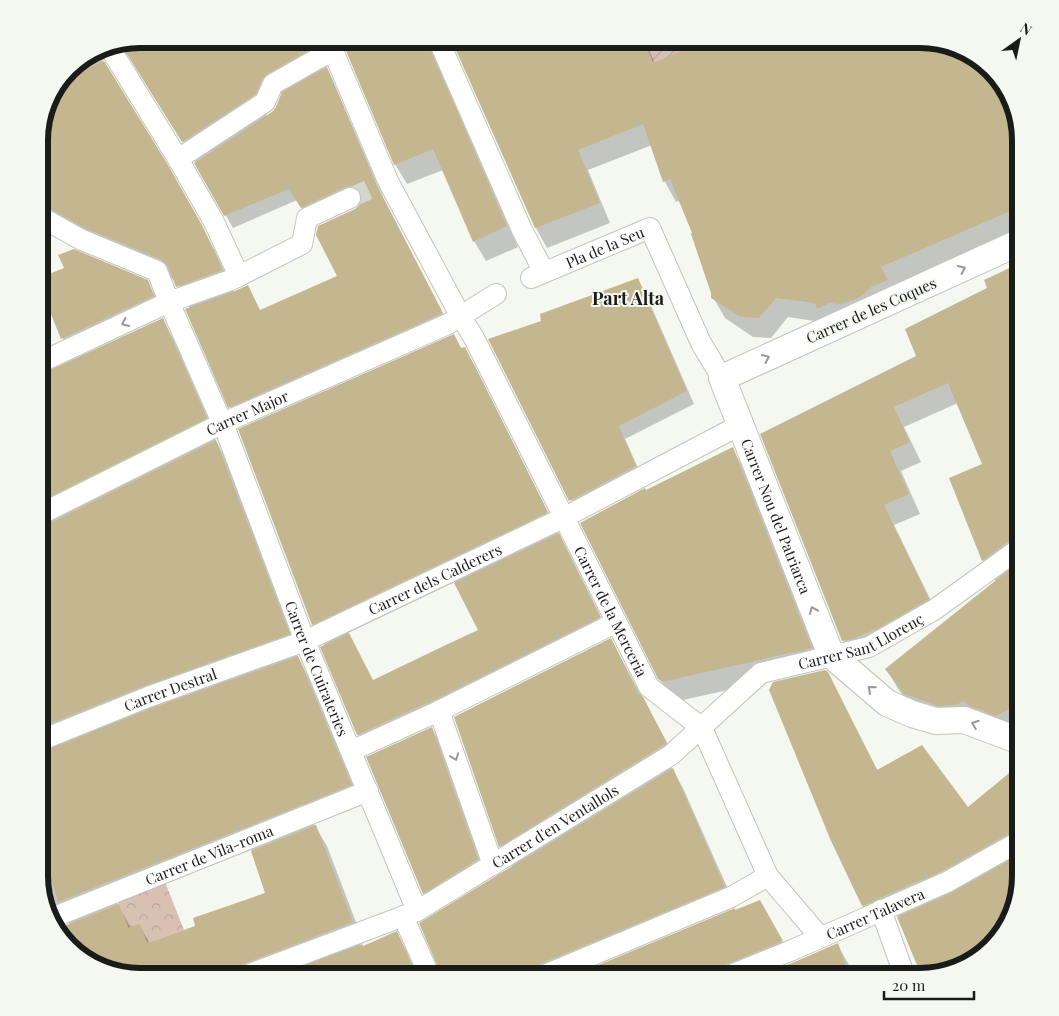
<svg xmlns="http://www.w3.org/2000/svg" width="1059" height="1016" viewBox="0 0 1059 1016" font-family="'Playfair Display',serif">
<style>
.park{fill:url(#park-crowns)}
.garden{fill:url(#garden-furrows)}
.shadow{fill:#0003;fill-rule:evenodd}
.building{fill:#c4b790}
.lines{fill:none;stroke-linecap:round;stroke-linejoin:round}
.pedestrian-tunnel{stroke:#d3d7d0;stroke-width:20;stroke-dasharray:20 10;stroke-linecap:butt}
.pedestrian-casing{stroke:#c1c5bd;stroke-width:22}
.minor-casing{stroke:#c1c5bd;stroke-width:28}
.pedestrian{stroke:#fff;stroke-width:20}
.minor{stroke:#fff;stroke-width:26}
.oneway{stroke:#989998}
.labels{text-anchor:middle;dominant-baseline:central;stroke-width:4;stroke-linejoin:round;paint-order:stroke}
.street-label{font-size:15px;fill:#1a1c19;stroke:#f4f8f0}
.quarter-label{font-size:18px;font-weight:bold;fill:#1a1c19;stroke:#f4f8f0}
.rim{fill:none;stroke:#1a1c19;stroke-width:6}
</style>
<defs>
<pattern id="park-crowns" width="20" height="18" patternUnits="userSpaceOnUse" patternTransform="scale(1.25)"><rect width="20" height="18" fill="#d8c1b2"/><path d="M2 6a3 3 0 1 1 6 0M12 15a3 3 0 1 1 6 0" fill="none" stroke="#b9a598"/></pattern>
<pattern id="garden-furrows" width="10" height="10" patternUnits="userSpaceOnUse" patternTransform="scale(1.25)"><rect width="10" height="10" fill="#d8c1b2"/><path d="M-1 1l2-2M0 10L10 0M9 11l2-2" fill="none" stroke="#b9a598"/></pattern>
</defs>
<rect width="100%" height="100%" fill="#f4f8f0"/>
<polygon class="park" points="165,882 184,930 147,943 140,925 128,928 117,899"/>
<polygon class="garden" points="643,39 723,39 719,49 653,63"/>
<g class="shadow">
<path d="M140 39H645L655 64 714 39H926L964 49 995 73 1013 101 1020 139V232L827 323 788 317 771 338 753 337 725 318 713 297 694 234 680 200 676 202 665 182 652 145 588 170 610 223 547 248 536 228 457 49 452 47 437 58 438 65 518 247 486 261 474 241 443 170 407 184 395 164 346 49 342 47 326 67 333 81 384 199 449 326 237 419 230 407 190 309 175 280 39 223V133L49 95 73 64 101 46ZM122 53 129 56 195 161 233 228 297 200 309 220 358 198 363 200 361 205 356 210 339 276 261 312 235 293 214 249 167 166 102 60 114 55ZM285 90 277 108 265 118 273 100Z"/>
<polygon points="1020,265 1020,729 917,714 898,689 887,669 996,582 983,560 951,478 983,465 958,403 904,427 921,462 901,471 920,514 894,525 940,619 890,647 867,658 854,660 843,640 762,434 918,356 989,289 985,280"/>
<polygon points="637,280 645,292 694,404 625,439 643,479 578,513 489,339 542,322"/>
<polygon points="147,281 156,297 72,354 63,339 47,302"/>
<path d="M163 320 174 340 217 438 215 439 227 461 300 654 297 655 309 678 362 805 314 824 327 846 364 943 360 944 362 948 396 933 407 951 418 977H294L291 971 274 977H140L101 969 64 943 56 930 70 925 65 918 46 915 39 877V375H44ZM251 850 267 893 197 927 150 944 140 926 131 928 117 903Z"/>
<path d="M464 348 476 368 606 629 365 746 358 735 322 647 325 646 313 624 461 349ZM455 582 479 631 373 682 348 633Z"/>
<polygon points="732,448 744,469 823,669 674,702 660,679 646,491"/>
<polygon points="611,640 678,763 671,767 683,788 735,905 562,977 443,977 442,972 513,867 500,846"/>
<polygon points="827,673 878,771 968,809 1010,775 1020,781 1020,876 1012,915 986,952 958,970 923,977 897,915 874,926 863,906 832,840"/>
<polygon points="432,729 441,744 487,875 433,909 424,893"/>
<polygon points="760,901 792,960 749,977 573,977 734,910 735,911"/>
<polygon points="837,944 848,963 853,977 759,977"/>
</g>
<g class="building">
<polygon points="140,39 316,39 318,45 267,74 262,79 256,94 182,142 120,43"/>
<polygon points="341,39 426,39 507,226 473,242 433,149 394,165"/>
<polygon points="451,39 643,39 653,63 710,39 926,39 964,49 995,73 1013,101 1020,139 1020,207 881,267 888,280 871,287 863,295 856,299 839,304 829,303 817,309 815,303 776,298 759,318 741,317 711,298 711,293 691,234 692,233 670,179 663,182 643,124 578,150 600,203 535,228"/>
<polygon points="104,61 168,165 203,227 223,270 176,287 168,266 162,260 85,228 45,206 39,204 39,133 49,95 60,80"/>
<polygon points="327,67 377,186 443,313 228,408 185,309 235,291 248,285 260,310 337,276 316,235 318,226 355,209 360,204 362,199 360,193 357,189 351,186 345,187 301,208 289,189 224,216 194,163 272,112 276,107 282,92"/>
<polygon points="74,249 148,280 154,296 61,339 46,302 48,301 39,278 64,268 58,255"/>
<polygon points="1020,263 1020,536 1013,538 982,561 949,478 982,464 948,383 894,407 910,442 890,451 909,494 884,505 929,599 879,628 855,638 842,641 760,434 916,356 905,329 987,288 984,280"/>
<polygon points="638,278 687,391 619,426 636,466 569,501 488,339 541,321 540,314"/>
<polygon points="163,318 207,418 39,502 39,375"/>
<polygon points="454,334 461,348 465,347 548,512 312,625 238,429"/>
<polygon points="216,440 290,634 144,686 39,728 39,527 44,526"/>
<polygon points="733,447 812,648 662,682 658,679 580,523 645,488 646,490"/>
<polygon points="559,533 601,617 434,700 357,735 320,647 349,633 373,680 450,643 478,630 454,583"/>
<polygon points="1020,562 1020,703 996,716 970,706 964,701 956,705 938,706 904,694 885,669 995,581"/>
<polygon points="611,638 638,692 643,697 667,743 499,847 454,717"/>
<polygon points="298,656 352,785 58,902 39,839 39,753 152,708"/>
<polygon points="825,670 828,672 877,770 922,745 968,807 1020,764 1020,829 1014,831 942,871 862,906 831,841 769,690 773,682"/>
<polygon points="432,727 478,859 423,894 366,757"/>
<polygon points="673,768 725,887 535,966 530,970 528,977 442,977 419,923"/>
<polygon points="316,825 353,922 238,966 212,977 140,977 101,969 69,947 64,926 119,904 128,928 140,924 147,943 195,926 193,918 265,893 251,851"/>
<polygon points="1020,854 1020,876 1012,915 986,952 958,970 922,977 897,917 953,892"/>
<polygon points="760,900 783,941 722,966 716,970 714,977 570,977 735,908 735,910"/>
<polygon points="397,931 417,977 293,977 290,971 362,944 363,946"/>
<polygon points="838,943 850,977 757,977 795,962"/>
</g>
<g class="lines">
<polyline class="pedestrian-tunnel" points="350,198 381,184"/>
<defs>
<g id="pedestrian">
<path id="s1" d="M328 39 388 181 461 317 474 338 649 687 702 728 768 876 820 937"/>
<polyline points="438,39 522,230 544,272"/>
<polyline points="108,45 178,159 214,222 239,276"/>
<polyline points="82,58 109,45"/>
<polyline points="178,159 265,102 273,84 333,50"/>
<path id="s2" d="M39 216 80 239 157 271 169 302 227 434 305 641 417 911"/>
<path id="s3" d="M531 278 650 228 701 343 722 378"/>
<polyline points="39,363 169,302 231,280 302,244 307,218 350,198"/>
<path id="s4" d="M39 515 223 423 448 324 496 294"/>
<polyline points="439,711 493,865"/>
<path id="s5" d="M39 741 148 697 305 641 563 518 740 425"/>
<polyline points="351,751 439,711 615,623"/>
<path id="s6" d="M45 907 49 919 368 791"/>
<polyline points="881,910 905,977"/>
<polyline points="403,916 430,977"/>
<path id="s7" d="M242 977 417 911 671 755 761 673 869 647 934 610 1020 548"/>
<polyline points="540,977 731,897 768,876"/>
<path id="s8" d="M726 977 790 951 947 882 1020 841"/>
</g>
<g id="minor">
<path id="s9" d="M1020 242 722 378 831 655 887 703 912 714 936 721 964 720 1020 741"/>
</g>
</defs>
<use href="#pedestrian" class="pedestrian-casing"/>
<use href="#minor" class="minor-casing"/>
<use href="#pedestrian" class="pedestrian"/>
<use href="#minor" class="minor"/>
</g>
<defs><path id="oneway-chevron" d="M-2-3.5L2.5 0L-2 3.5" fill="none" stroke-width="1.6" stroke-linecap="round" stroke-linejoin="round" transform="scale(1.25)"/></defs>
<g class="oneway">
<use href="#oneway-chevron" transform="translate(962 269) rotate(-25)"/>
<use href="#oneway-chevron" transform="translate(125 323) rotate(155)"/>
<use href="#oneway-chevron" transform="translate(766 358) rotate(-24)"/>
<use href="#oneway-chevron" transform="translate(813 610) rotate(-112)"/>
<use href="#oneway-chevron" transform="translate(871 689) rotate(-140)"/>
<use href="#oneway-chevron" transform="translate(975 724) rotate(-160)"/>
<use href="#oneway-chevron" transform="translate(455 757) rotate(70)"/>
</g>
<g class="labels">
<g class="street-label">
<text stroke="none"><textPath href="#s3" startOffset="80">Pla de la Seu</textPath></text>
<text transform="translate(871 310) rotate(-24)">Carrer de les Coques</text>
<text stroke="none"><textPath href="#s4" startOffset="232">Carrer Major</textPath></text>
<text stroke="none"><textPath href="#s9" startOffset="476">Carrer Nou del Patriarca</textPath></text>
<text stroke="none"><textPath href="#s5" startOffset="428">Carrer dels Calderers</textPath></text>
<text stroke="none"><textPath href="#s1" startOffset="639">Carrer de la Merceria</textPath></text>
<text stroke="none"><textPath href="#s7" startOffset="712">Carrer Sant Llorenç</textPath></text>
<text stroke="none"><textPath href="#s2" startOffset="559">Carrer de Cuirateries</textPath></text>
<text stroke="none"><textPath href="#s5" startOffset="141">Carrer Destral</textPath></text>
<text stroke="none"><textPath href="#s7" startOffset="349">Carrer d'en Ventallols</textPath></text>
<text stroke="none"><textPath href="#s6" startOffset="185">Carrer de Vila-roma</textPath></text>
<text stroke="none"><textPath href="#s8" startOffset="162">Carrer Talavera</textPath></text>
</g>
<g class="quarter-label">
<text x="628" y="298">Part Alta</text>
</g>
</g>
<path d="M0 0H1059V1016H0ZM140 48H920A92 92 0 0 1 1012 140V876A92 92 0 0 1 920 968H140A92 92 0 0 1 48 876V140A92 92 0 0 1 140 48Z" fill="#f4f8f0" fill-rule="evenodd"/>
<path class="rim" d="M140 48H920A92 92 0 0 1 1012 140V876A92 92 0 0 1 920 968H140A92 92 0 0 1 48 876V140A92 92 0 0 1 140 48Z"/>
<g transform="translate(1019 40) rotate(33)" stroke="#f4f8f0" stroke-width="4" paint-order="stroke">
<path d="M0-4L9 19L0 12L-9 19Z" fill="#1a1c19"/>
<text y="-8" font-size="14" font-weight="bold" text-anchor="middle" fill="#1a1c19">N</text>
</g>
<path d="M884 991v8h90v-8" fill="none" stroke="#1a1c19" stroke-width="2.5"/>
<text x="892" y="991" font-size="15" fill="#1a1c19" stroke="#f4f8f0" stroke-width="4" paint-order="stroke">20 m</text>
</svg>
